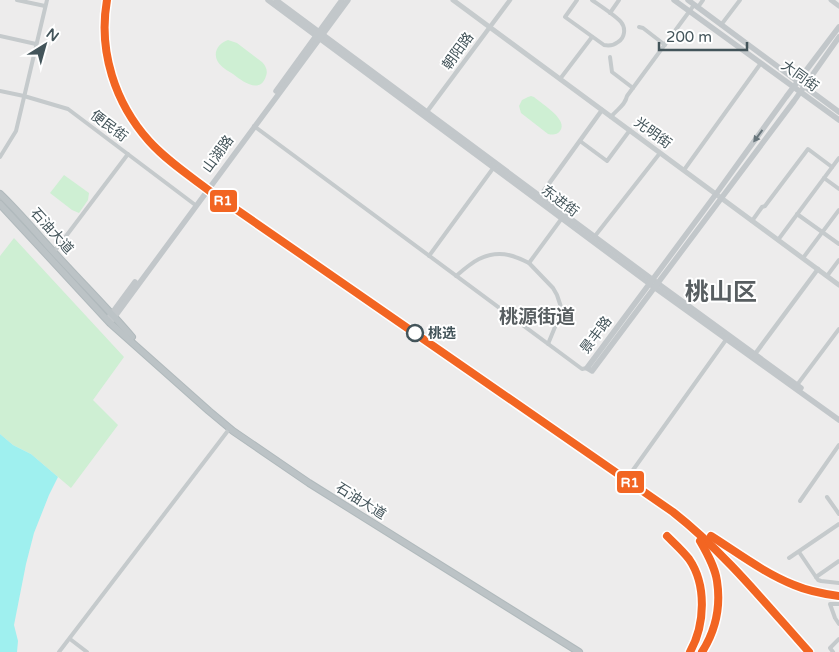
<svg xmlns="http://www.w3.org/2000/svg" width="839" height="652" viewBox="0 0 839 652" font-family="'Varela Round','Noto Sans SC',sans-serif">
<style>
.green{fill:#ceefd3}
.water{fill:#9ff0ef}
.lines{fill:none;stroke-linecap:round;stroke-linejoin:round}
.trunk-casing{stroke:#b0b9bc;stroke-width:8}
.minor{stroke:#c5cacc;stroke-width:4}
.tertiary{stroke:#c5cacc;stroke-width:4.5}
.secondary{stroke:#c6cbcd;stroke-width:5}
.primary{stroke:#c2c7ca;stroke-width:5.5}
.trunk{stroke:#bcc3c6;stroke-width:6}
.rail-1-casing{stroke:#fff;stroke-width:11}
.rail-1{stroke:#f26522;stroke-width:8}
.oneway{fill:#69767c}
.stop-dot{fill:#fff;stroke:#43545a;stroke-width:2.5}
.labels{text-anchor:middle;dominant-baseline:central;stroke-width:4;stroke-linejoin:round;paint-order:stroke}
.street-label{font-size:14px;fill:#43545a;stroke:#fff}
.stop-label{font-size:14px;font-weight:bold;fill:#43545a;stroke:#fff;text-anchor:start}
.district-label{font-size:19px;font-weight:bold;fill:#585e61;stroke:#fff}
.town-label{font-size:24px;font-weight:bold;fill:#585e61;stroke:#fff}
.line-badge{stroke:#fff;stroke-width:2}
.badge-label{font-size:14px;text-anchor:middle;font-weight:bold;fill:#fff}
</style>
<rect width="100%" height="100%" fill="#edecec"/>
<g class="green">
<path d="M228 40 237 43 262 62C266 66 268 71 266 76 260 95 242 81 233 74 228 71 221 67 218 62 212 52 219 43 228 40Z"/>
<path d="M531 96 534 97C542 104 569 120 560 131 557 135 553 135 548 134L521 113 519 106 522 100 528 97Z"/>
<polygon points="64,175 89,193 88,200 79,213 72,210 50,193"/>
<polygon points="14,238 124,357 93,400 118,425 71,488 31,454 13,445 0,434 0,256"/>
</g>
<polygon class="water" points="0,434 13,445 31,454 58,477 49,495 34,533 26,564 14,625 18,641 17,652 0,652"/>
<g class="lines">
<defs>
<g id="trunk">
<path d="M0 194C22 215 41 239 62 261 85 286 110 311 132 337"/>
<polyline points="0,204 110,323 209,411 233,431 309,483 579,652"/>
</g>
</defs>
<use href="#trunk" class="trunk-casing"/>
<g class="minor">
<polyline points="17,0 45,6"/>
<path d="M577 0 565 17 604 45C609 46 613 46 618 42 625 38 626 28 621 22 616 16 599 5 592 0"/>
<polyline points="698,7 703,0"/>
<polyline points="610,13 619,0"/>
<polyline points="721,25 740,0"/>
<polyline points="639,27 643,28 665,45"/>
<polyline points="0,36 36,44"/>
<polyline points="610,57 612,72 633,88"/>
<polyline points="560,79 592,37"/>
<polyline points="0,91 24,96 68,109 194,204"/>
<path d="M611 117C617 109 625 106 627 96L694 5"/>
<polyline points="254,126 582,369 587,368"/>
<polyline points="580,141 607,161 630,130"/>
<polyline points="0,157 16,131 47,0"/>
<polyline points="684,170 761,63"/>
<polyline points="824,178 839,189"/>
<polyline points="797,214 839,244"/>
<polyline points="752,221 762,207 765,206 808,149 832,167"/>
<polyline points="595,236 660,153"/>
<polyline points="778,240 839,158"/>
<polyline points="54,252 128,154"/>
<polyline points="429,256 494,167"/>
<polyline points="803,258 839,210"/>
<polyline points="529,263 553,288 557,295 562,310 548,344"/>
<path d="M456 276C463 270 471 263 479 259 497 250 512 254 529 263L562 218"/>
<polyline points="827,276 839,260"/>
<polyline points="797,385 839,329"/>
<polyline points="633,470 728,337"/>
<polyline points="827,497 839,514"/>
<polyline points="800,501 839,445"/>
<polyline points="799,552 818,580 821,581 839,583"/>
<polyline points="789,558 839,524"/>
<polyline points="816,577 839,561"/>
<polyline points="839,604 830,604 835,618 839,624"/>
<polyline points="70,639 87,652"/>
<polyline points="59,652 230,428"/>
<polyline points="833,652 830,648 839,639"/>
</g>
<g class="tertiary">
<polyline points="426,113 510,0"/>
<polyline points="540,196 602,110"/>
<polyline points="755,354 818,269"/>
</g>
<g class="secondary">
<polyline points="453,0 839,285"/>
<polyline points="831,0 839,6"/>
</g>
<g class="primary">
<polyline points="268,0 654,287 839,420"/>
<polyline points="276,0 653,280 801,388"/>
<polyline points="674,0 839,120"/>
<polyline points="688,0 839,112"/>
<polyline points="839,27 786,97 716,194 587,368 592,371 794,101 839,37"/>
<polyline points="276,91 342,0"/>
<polyline points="110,316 135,282"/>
<polyline points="113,319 348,0"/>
</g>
<use href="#trunk" class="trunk"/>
<defs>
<g id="rail-1">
<path d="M107 0C98 51 115 103 149 141 167 161 190 176 211 192L673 512C724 552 766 604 809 652"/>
<path d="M667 536C674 543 683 551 689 559 707 585 705 625 690 652"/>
<path d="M711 536C738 553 764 573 794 585 808 591 824 594 839 596"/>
<path d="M700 541C707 553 715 567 717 581 721 607 716 630 702 652"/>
</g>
</defs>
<use href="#rail-1" class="rail-1-casing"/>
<use href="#rail-1" class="rail-1"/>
</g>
<defs><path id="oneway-solid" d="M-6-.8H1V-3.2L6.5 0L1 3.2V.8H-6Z" transform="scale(1.25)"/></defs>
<use class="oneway" href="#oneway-solid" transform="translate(758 136) rotate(126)"/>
<circle class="stop-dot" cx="415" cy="333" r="8"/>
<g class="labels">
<g class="street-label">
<text transform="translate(458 51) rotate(-54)">朝阳路</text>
<text transform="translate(800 76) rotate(36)">大同街</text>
<text transform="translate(109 126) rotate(37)">便民街</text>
<text transform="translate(653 133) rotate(36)">光明街</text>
<text transform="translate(218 154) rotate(-54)">山湖路</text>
<text transform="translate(560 201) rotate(37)">东进街</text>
<text transform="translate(52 231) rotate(48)">石油大道</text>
<text transform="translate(596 335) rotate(-53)">景丰路</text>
<text transform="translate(361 501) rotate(32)">石油大道</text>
</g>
<g class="stop-label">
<text x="428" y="333">桃选</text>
</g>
<g class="district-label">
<text x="537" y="317">桃源街道</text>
</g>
<g class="town-label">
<text x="721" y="292">桃山区</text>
</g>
</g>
<g class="line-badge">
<rect x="209" y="189" width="29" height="24" rx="5" fill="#f26522"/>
<rect x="616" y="470" width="29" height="24" rx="5" fill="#f26522"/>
</g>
<g class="badge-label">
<text x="223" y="205">R1</text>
<text x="630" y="487">R1</text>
</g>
<g transform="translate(45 45) rotate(37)" stroke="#ffffff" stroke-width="4" paint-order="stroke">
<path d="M0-4L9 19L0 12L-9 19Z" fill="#43545a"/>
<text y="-8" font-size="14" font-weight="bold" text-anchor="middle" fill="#43545a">N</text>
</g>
<path d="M659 42v8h88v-8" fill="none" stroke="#43545a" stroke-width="2.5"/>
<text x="666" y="42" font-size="15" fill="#43545a" stroke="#ffffff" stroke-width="4" paint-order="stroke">200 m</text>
</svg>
